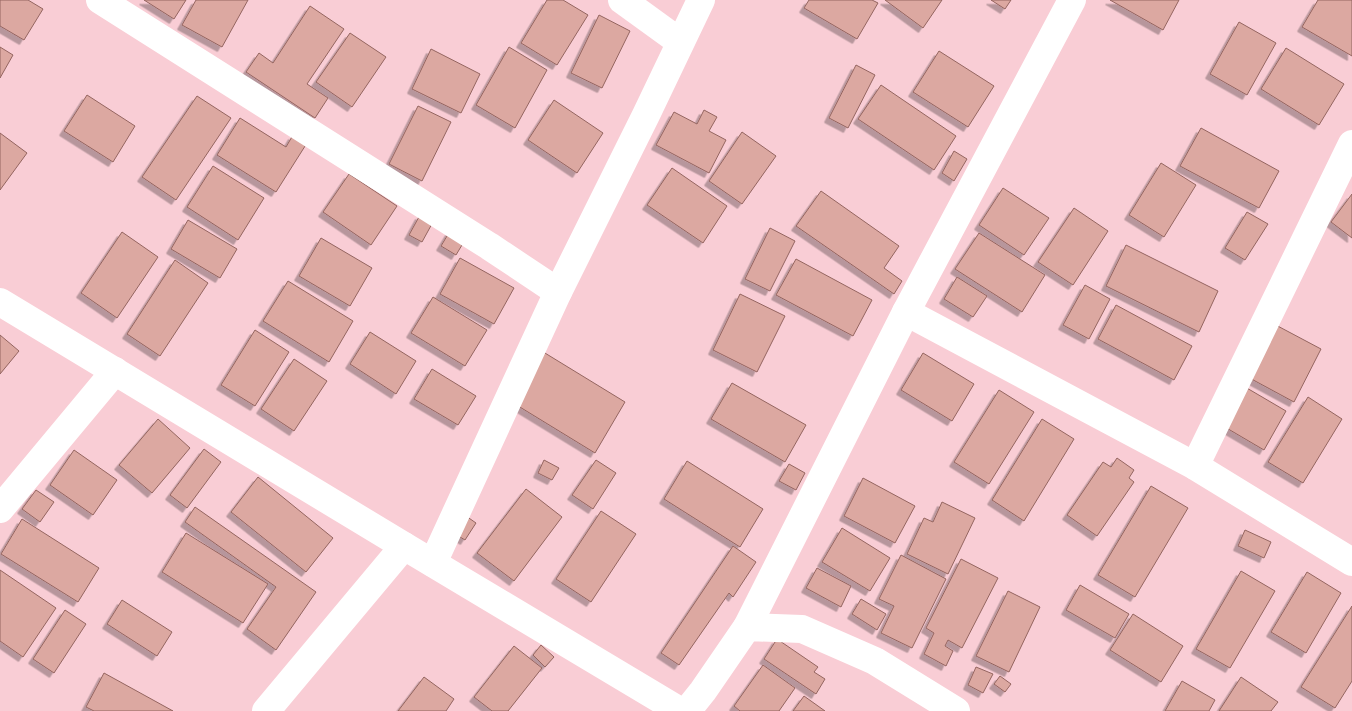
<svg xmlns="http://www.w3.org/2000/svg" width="1352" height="711" viewBox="0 0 1352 711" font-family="Barlow,sans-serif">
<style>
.building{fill:#dca8a1;stroke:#946560;filter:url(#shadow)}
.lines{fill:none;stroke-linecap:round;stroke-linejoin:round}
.street{stroke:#fff;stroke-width:28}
</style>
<defs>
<filter id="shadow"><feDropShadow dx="-4.5" dy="4.5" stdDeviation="0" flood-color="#0004"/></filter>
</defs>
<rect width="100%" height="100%" fill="#f9cdd5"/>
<g class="building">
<polygon points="0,0 28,0 43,9 24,40 0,26"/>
<polygon points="144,0 186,0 174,19"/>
<polygon points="196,0 248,0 222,47 182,25"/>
<polygon points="547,0 563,0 588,15 557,65 521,43"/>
<polygon points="809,0 872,0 878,3 857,39 804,8"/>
<polygon points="885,0 942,0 923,28"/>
<polygon points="991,0 1011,0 1005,9"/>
<polygon points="1110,0 1179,0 1163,30"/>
<polygon points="1318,0 1352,0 1352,56 1302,27"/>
<polygon points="310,6 344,29 307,84 328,98 315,118 246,72 259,53 273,63"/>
<polygon points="599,15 630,31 602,88 571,73"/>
<polygon points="1239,22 1276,43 1247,95 1210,74"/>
<polygon points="350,33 386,57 352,107 316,82"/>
<polygon points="0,47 13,55 0,78"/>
<polygon points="509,47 547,70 515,128 476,105"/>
<polygon points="1286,48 1344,84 1319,125 1261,89"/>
<polygon points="431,49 480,74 461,113 412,89"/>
<polygon points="939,51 994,86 968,127 913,92"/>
<polygon points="856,65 875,75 848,128 829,118"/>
<polygon points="881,85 956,136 934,170 858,119"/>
<polygon points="87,95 135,126 113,162 64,131"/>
<polygon points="197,96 231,118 176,200 142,177"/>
<polygon points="554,100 603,133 577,173 528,140"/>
<polygon points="418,106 451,122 422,181 389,164"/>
<polygon points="704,110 717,117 709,131 726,140 709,173 656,145 674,112 697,124"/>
<polygon points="240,118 286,147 293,135 307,143 276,192 217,155"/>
<polygon points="1201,128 1279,171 1259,208 1180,166"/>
<polygon points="742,132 776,156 742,204 709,181"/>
<polygon points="0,133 27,153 0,190"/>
<polygon points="954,151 967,159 954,181 942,173"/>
<polygon points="1161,163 1196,185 1164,237 1129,215"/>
<polygon points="213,166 264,198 238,240 187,207"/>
<polygon points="672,168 727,206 703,243 647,205"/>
<polygon points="349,174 397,206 371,245 323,212"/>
<polygon points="1003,188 1049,218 1024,255 979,225"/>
<polygon points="821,191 899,246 884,268 902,281 894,294 796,226"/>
<polygon points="1352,194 1352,238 1331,222"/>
<polygon points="1074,208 1108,231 1073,285 1038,262"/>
<polygon points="1247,212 1268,224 1245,260 1225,248"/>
<polygon points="420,215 433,222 422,242 409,235"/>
<polygon points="188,220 237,249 220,278 171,249"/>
<polygon points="770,228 795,241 770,291 745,279"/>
<polygon points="450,231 465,240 456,255 441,246"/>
<polygon points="122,232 158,257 117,318 81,293"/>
<polygon points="979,233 1045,275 1022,312 955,269"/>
<polygon points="321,238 372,268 350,306 299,276"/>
<polygon points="1126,245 1218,291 1199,332 1106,286"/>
<polygon points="460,258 514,288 494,324 440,294"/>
<polygon points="796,259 872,300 853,336 776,295"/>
<polygon points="175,260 208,283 160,356 127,334"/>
<polygon points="957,277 987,296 973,317 944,299"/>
<polygon points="288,281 353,321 329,362 263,321"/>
<polygon points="1085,285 1110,299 1089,339 1063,325"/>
<polygon points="740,294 785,316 757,372 713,350"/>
<polygon points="433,297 487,330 465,366 411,333"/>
<polygon points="1116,305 1192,346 1174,380 1098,339"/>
<polygon points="1272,323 1321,349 1294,402 1244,375"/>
<polygon points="255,330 289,352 255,406 221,385"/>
<polygon points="370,332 416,361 396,394 350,364"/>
<polygon points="0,335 19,351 0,374"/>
<polygon points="540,350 625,402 595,453 510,401"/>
<polygon points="923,353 974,384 952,421 901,390"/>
<polygon points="294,359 327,381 294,431 261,409"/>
<polygon points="432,369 476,396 458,425 414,399"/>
<polygon points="732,383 806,425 785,462 711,419"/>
<polygon points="1240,384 1286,411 1264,450 1218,423"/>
<polygon points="999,390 1034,412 989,484 954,462"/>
<polygon points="1308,397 1342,419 1303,483 1268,462"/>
<polygon points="158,419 190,448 152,493 119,465"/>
<polygon points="1042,419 1074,439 1024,521 992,500"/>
<polygon points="204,449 221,462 187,508 170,495"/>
<polygon points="74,450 117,480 93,515 50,485"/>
<polygon points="1117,458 1134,470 1129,478 1134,482 1097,536 1067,515 1103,462 1111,467"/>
<polygon points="544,460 559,468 552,480 538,473"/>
<polygon points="596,460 616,473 593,509 572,495"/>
<polygon points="687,461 763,509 740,547 664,499"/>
<polygon points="789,464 805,473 796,490 779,481"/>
<polygon points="258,477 333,538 306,572 231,512"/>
<polygon points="863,478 915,506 895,543 844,516"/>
<polygon points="1151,486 1188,508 1135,597 1098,575"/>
<polygon points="526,489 562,517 514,581 477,553"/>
<polygon points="36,490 54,502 40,522 22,509"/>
<polygon points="942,502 975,518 948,574 907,554 924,518 933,522"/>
<polygon points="195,507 316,592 276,650 247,629 276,587 185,522"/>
<polygon points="601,511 636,534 591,602 556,579"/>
<polygon points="466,516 476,523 465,540 455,534"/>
<polygon points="22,519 99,568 78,602 1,554"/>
<polygon points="842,528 890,558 870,591 822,562"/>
<polygon points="1245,530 1271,542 1264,558 1238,546"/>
<polygon points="186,533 268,584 243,623 162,572"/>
<polygon points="733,546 756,562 733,597 729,593 679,665 661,653"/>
<polygon points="901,555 946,579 912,648 881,633 894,606 879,599"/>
<polygon points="961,559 998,578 962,648 948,640 945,646 953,651 946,666 924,654 934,633 926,628"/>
<polygon points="817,568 851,586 841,607 806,588"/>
<polygon points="0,570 56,608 23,657 0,641"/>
<polygon points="1241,571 1275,591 1230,668 1196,649"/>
<polygon points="1307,572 1341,593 1306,653 1271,632"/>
<polygon points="1080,585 1129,614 1115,638 1066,610"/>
<polygon points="1008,591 1040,607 1009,672 976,656"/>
<polygon points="861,599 886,614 877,630 852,614"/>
<polygon points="122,600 172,632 157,656 107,624"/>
<polygon points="1352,606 1352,681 1335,708 1301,687"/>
<polygon points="65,610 86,624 54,673 33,659"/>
<polygon points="1133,614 1183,646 1161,682 1110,650"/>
<polygon points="777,639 818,667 814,672 825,679 816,694 764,659"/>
<polygon points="541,645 554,657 545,667 533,655"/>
<polygon points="514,646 542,668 508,711 492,711 474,697"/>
<polygon points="763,665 795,688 779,711 740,711 734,706"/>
<polygon points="976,667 993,674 983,693 968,685"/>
<polygon points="104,673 173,711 94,711 86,707"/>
<polygon points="1000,676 1011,684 1005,692 994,684"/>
<polygon points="424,677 454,699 446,711 398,711"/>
<polygon points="1241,677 1278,702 1271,711 1219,711"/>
<polygon points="1182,681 1215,700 1209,711 1165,711"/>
<polygon points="804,696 825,711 793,711"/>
</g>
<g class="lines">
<g class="street">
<polyline points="100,0 489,246 558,292"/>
<polyline points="622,0 680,42"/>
<polyline points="0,302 404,546"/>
<polyline points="906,312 1195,466 1352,562"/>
<polyline points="1195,466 1352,144"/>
<polyline points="0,509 115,371"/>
<polyline points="433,563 558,292 646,115 701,0"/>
<polyline points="747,627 906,312 1072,0"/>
<polyline points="266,711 404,546 680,711"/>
<polyline points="687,711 703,691 747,627 802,629 875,661 956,711"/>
</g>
</g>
</svg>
